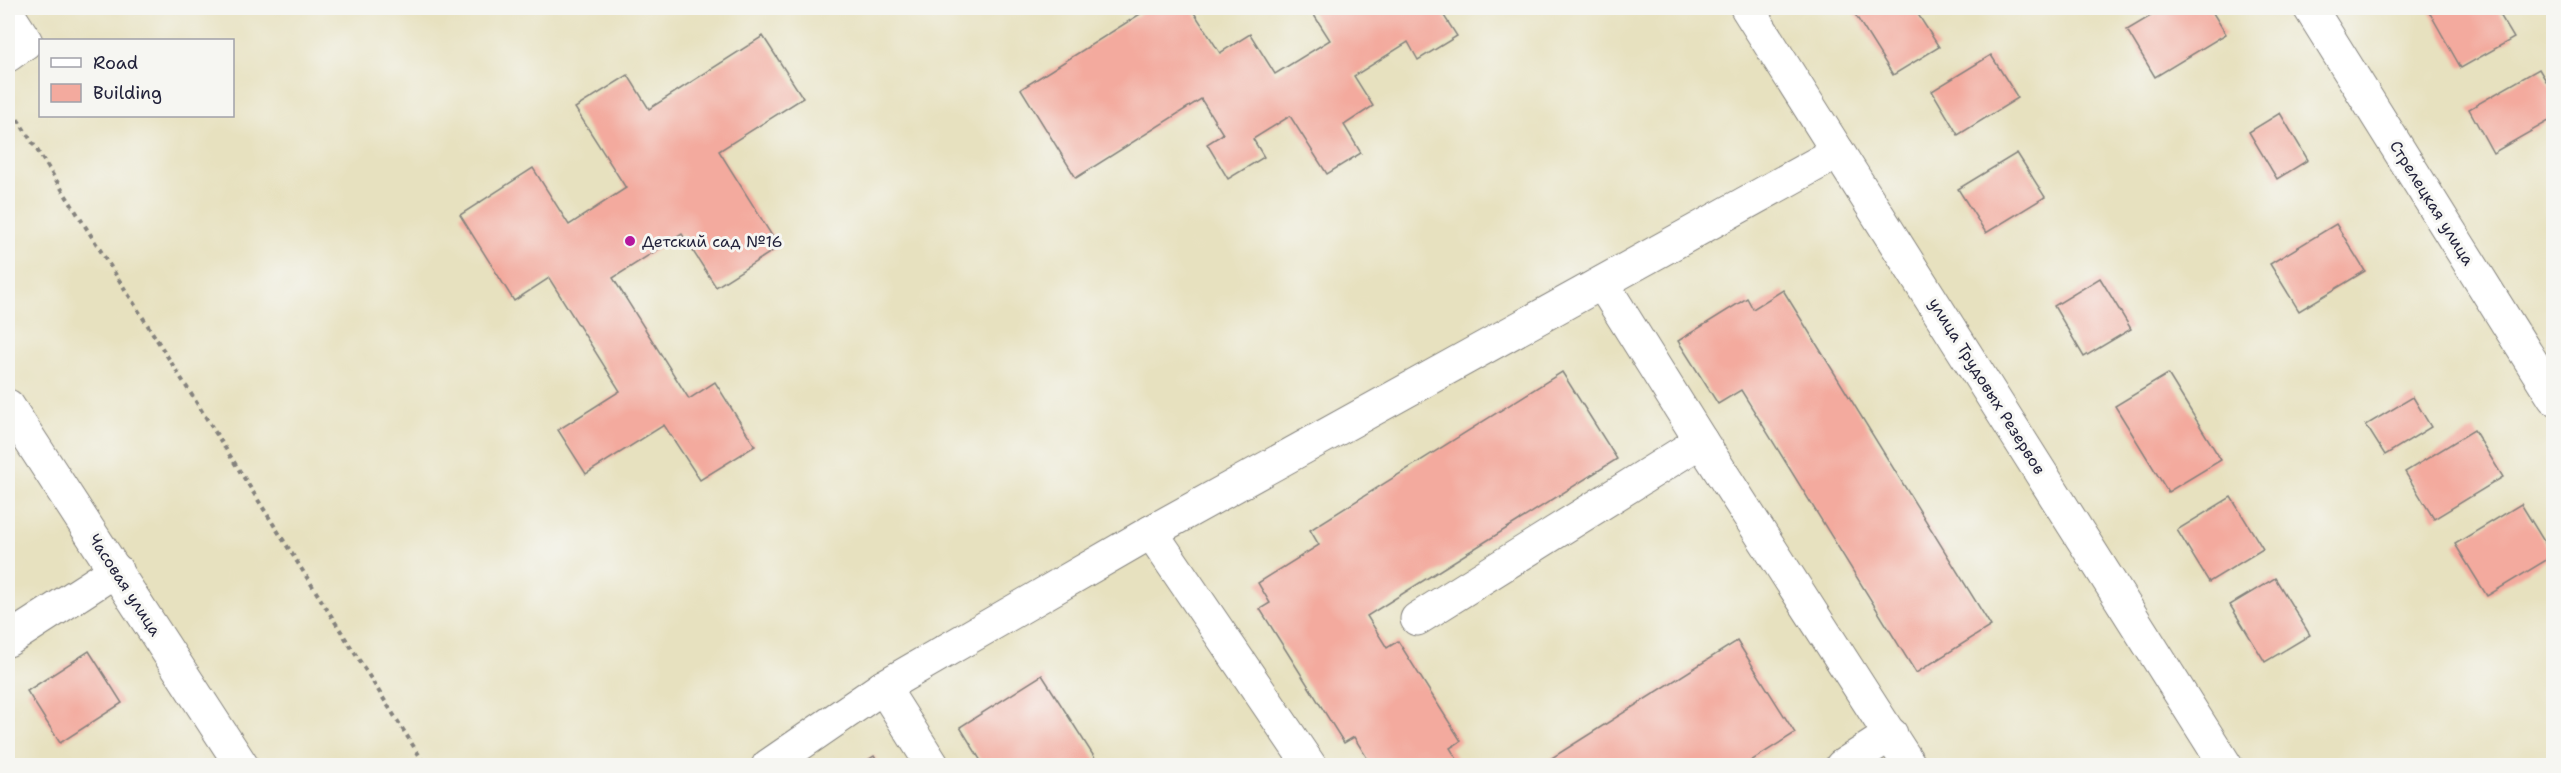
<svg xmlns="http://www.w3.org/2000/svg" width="2561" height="773" viewBox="0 0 2561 773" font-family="'Shantell Sans',sans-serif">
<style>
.building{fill:#f3aa9e}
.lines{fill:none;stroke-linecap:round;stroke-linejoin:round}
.minor-casing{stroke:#84827d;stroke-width:35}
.path{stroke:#84827d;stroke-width:4;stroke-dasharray:4.5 4.5;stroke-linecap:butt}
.minor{stroke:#fff;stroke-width:33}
.poi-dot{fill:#b5179e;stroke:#f6f6f2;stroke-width:2}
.labels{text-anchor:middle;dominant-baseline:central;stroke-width:6;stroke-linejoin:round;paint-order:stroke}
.street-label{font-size:16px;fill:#22223b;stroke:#f6f6f2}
.poi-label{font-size:16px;fill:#22223b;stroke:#f6f6f2;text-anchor:start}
</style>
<rect width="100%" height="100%" fill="#f6f6f2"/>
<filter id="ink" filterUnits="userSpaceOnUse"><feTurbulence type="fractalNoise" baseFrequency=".0167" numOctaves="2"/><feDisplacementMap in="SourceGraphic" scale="12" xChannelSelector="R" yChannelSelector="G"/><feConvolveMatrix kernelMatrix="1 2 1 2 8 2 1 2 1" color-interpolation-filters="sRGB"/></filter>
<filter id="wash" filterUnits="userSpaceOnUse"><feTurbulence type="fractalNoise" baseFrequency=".008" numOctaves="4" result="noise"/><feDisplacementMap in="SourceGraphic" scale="24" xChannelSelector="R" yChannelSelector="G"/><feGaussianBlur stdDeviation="1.35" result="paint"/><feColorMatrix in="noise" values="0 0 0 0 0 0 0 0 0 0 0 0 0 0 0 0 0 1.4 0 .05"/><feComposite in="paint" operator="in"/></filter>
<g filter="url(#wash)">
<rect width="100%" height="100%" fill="#e7e1bf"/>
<g id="blocks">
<g class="building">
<polygon points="1143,8 1191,8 1220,53 1250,34 1275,74 1330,40 1312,12 1320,8 1439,8 1457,36 1418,60 1408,42 1354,76 1373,106 1344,125 1361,153 1327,174 1290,116 1253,139 1264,157 1228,179 1207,144 1223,134 1201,99 1076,178 1021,89 1145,11"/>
<polygon points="1851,8 1914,8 1939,47 1893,75"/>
<polygon points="2164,8 2210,8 2226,34 2155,77 2127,30"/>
<polygon points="2427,8 2496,8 2514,38 2461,68"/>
<polygon points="763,36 803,98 719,151 779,247 716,287 682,234 613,278 689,399 715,382 755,446 700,480 664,425 586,474 558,430 620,391 549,278 514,301 460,215 533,168 569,225 626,188 575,108 628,75 649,109"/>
<polygon points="1991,55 2018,98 1958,135 1932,91"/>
<polygon points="2539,69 2554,94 2554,118 2493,153 2469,109"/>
<polygon points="2280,113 2308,160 2277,179 2249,132"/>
<polygon points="2017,153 2045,197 1986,233 1958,189"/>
<polygon points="2336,224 2365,271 2299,311 2270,264"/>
<polygon points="2100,278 2131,329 2084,357 2054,306"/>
<polygon points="1783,290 1991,626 1916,673 1741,390 1718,404 1678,341 1747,298 1753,309"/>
<polygon points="1562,372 1617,459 1367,616 1387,648 1398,641 1461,741 1450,748 1457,759 1446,766 1372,766 1354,737 1344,743 1260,609 1270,603 1258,583 1319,545 1310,530"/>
<polygon points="2168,374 2221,460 2168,492 2115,406"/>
<polygon points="2413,397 2431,427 2385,455 2366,425"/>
<polygon points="2474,430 2503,477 2434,519 2405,472"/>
<polygon points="2231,497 2263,549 2209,582 2177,530"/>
<polygon points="2521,504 2553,556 2487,596 2455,544"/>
<polygon points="2275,578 2310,635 2265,662 2230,605"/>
<polygon points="1737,641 1795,733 1743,766 1539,766"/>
<polygon points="89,651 122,703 60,743 27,691"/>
<polygon points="1042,675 1100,766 984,766 960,727"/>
<polygon points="874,756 880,766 858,766"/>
</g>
</g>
</g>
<g filter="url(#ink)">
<use href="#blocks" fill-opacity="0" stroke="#84827d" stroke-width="1.5"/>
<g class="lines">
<defs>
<g id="minor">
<polyline points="1747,8 2226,766"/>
<polyline points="2310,8 2554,398"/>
<polyline points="8,14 26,42 8,55"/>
<polyline points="1602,283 1701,441 1910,766"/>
<polyline points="8,406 242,766"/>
<polyline points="1151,532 1310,766"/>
<polyline points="1417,619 1701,441"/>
<polyline points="8,640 116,570"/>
<polyline points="883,687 933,766"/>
<polyline points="768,766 883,687 1151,532 1838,152"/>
<polyline points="1842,766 1891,734"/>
</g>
</defs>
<use href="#minor" class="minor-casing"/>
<polyline class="path" points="8,104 426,766"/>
<use href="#minor" class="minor"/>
</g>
</g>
<circle class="poi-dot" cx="630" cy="241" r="6"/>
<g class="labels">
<g class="street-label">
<text transform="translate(2432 203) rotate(58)">Стрелецкая улица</text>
<text transform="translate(1987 386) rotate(58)">улица Трудовых Резервов</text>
<text transform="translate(125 585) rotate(57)">Часовая улица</text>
</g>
<g class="poi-label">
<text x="642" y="241">Детский сад №16</text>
</g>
</g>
<rect width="2561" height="773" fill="none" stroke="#f6f6f2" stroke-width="30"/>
<rect x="39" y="39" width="195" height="78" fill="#f6f6f2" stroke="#a1a1a9" stroke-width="1.5"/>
<rect x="51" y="58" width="30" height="9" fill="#ffffff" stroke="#a1a1a9" stroke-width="1.5"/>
<text x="93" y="69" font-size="18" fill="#22223b">Road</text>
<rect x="51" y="84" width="30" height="18" fill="#f3aa9e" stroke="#a1a1a9" stroke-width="1.5"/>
<text x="93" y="99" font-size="18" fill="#22223b">Building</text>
</svg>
